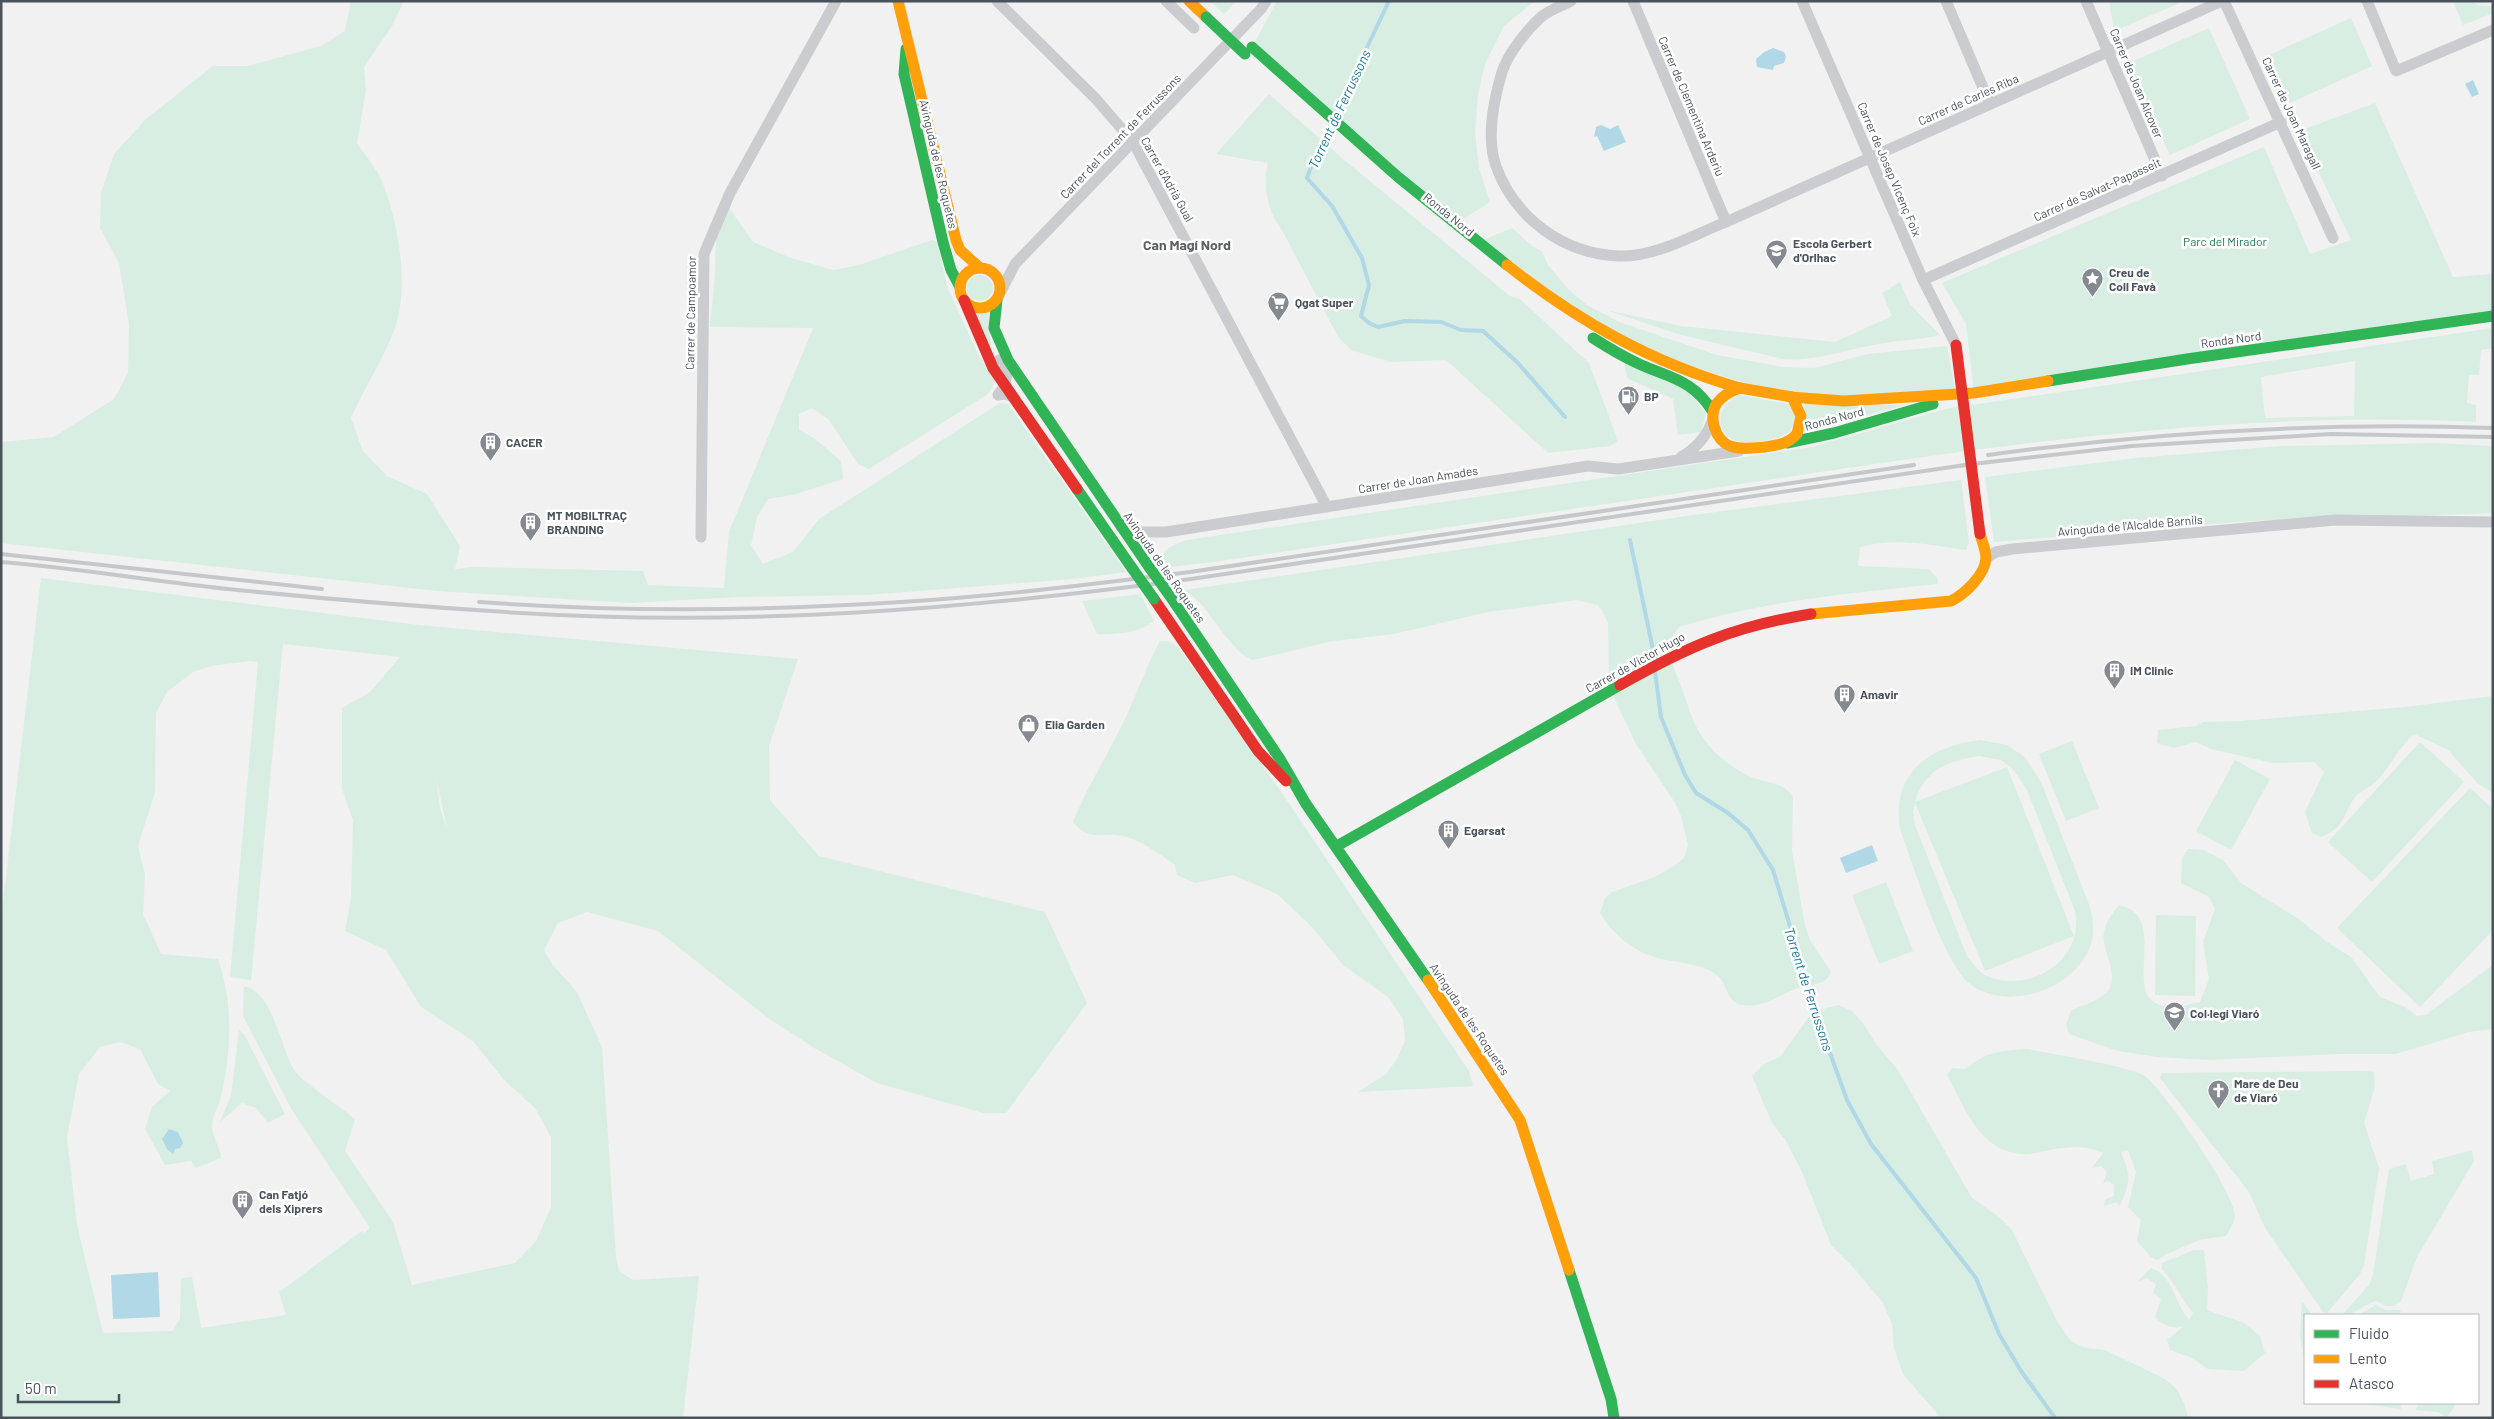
<svg xmlns="http://www.w3.org/2000/svg" width="2494" height="1419" viewBox="0 0 2494 1419" font-family="Barlow,sans-serif">
<style>
.green{fill:#d8eee2;fill-rule:evenodd}
.water{fill:#b1d8e7}
.lines{fill:none;stroke-linecap:round;stroke-linejoin:round}
.stream{stroke:#b1d8e7;stroke-width:4}
.street{stroke:#cbcccf;stroke-width:11}
.fast{stroke:#30b455;stroke-width:11}
.slow{stroke:#ff9f0a;stroke-width:11}
.jam{stroke:#e5322d;stroke-width:11}
.rail{stroke:#c6c7c9;stroke-width:4}
.fast-bridge{stroke:#30b455;stroke-width:11}
.jam-bridge{stroke:#e5322d;stroke-width:11}
.labels{text-anchor:middle;dominant-baseline:central;stroke-width:5;stroke-linejoin:round;paint-order:stroke}
.street-label{font-size:12px;fill:#4a525c;stroke:#fff}
.park-label{font-size:12px;fill:#217651;stroke:#fff}
.poi-label{font-size:12px;font-weight:bold;fill:#4a525c;stroke:#fff;text-anchor:start}
.water-label{font-size:14px;font-style:italic;fill:#1c7a9d;stroke:#fff}
.neighbourhood-label{font-size:14px;font-weight:bold;fill:#5d6064;stroke:#fff}
</style>
<rect width="100%" height="100%" fill="#f1f1f1"/>
<g class="green">
<path d="M351 1H404L392 26 364 67 366 90 357 143C365 155 376 168 382 181 398 221 409 283 396 325 385 357 365 386 351 418L363 451 387 476 427 494 460 546 455 569 473 567 643 571 648 585 724 588 729 532 813 328 710 327 715 274 716 239 728 206 753 242 791 258 834 270 859 265 932 240 937 242 948 289 978 354 996 380 988 394 869 469 858 464 829 420 812 408 799 414V430L814 438 841 461 843 479 793 495 768 499 757 517 751 545 763 564 793 552 819 519 1000 403 1008 404 1126 572 1072 579 868 595 738 597 629 603 437 591 1 543V442L54 437 114 399 128 373 129 324 119 263 100 228 101 193 114 154 146 119 213 66H248L321 46 345 31Z"/>
<polygon points="1210,1 1237,1 1224,14"/>
<polygon points="1277,1 1535,1 1504,26 1485,64 1478,95 1475,133 1479,168 1490,202 1455,224 1252,47"/>
<polygon points="2109,1 2185,1 2114,31"/>
<polygon points="2453,1 2472,1 2477,5 2493,6 2493,13 2463,25"/>
<polygon points="2351,18 2372,66 2290,103 2269,55"/>
<polygon points="2209,28 2250,119 2170,155 2129,63"/>
<path d="M1269 94 1343 159 1510 296 1520 299 1589 363 1616 435 1617 442 1610 446 1548 453 1446 360 1391 362 1351 350 1338 337 1282 230C1268 213 1262 185 1268 163L1216 154Z"/>
<polygon points="2375,103 2453,277 2493,274 2493,316 1974,393 1966,324 1942,283 2264,147 2310,254 2351,240 2299,131"/>
<polygon points="1512,228 1532,246 1542,251 1548,265 1568,289 1587,305 1619,322 1717,355 1784,367 1814,368 1868,354 1947,346 1956,394 1790,397 1633,348 1478,242"/>
<circle cx="980" cy="288" r="13"/>
<path d="M1900 282 1910 304 1940 335C1920 340 1899 340 1879 344 1847 349 1815 362 1783 359L1681 335 1606 310 1681 326 1835 342 1892 316 1882 293Z"/>
<polygon points="988,312 991,348 975,314"/>
<path d="M2493 328V348L2481 350 2479 375H2469L2467 403 2476 405V422C2237 410 1997 445 1761 481 1581 508 1400 534 1220 561L1163 568C1157 550 1173 545 1187 540L1812 447 1945 409ZM2355 361 2354 416 2265 418 2261 377Z"/>
<polygon points="1624,361 1685,388 1706,413 1701,432 1678,435 1673,399 1627,378"/>
<path d="M1738 395 1789 404 1796 413 1791 431C1774 442 1725 453 1721 423 1719 408 1727 404 1738 395Z"/>
<polygon points="1804,404 1905,405 1804,432"/>
<polygon points="2436,443 2493,446 2493,513 2249,521 1994,542 1985,477 2136,458 2280,446"/>
<path d="M1961 480 1969 542 1966 550C1931 545 1895 537 1860 547L1858 566 1929 569 1937 578 1938 584C1850 593 1764 601 1679 627 1664 646 1671 663 1680 683 1685 696 1689 710 1694 722 1704 745 1725 764 1747 775 1764 784 1782 780 1793 797L1792 851 1805 926 1810 940 1831 972C1830 973 1829 977 1828 978 1821 986 1805 985 1796 989 1778 995 1762 1009 1742 1005 1725 1002 1728 981 1714 973 1699 964 1682 963 1666 960 1637 954 1615 938 1600 913L1605 898 1612 892 1655 877 1674 866 1684 858 1688 845 1681 816 1675 803 1636 744 1609 687 1608 623 1602 610 1597 605 1577 600 1488 612 1394 634 1333 641 1253 660C1236 655 1217 623 1205 609 1200 602 1192 596 1185 590L1693 515Z"/>
<path d="M41 578 419 625 798 659 769 746 770 800 819 856 1045 912 1087 1003 1006 1113H983L877 1083 816 1049 768 1018 658 931 587 912 558 923 544 950 552 964 577 992 602 1047 616 1256 619 1271 633 1280 699 1276 683 1418H1V920ZM283 644 400 657 370 692 342 708V789L353 820 351 899 345 931 386 950 421 1007 473 1041 505 1081 535 1108 551 1137V1207L536 1241 515 1263 412 1285 393 1222 345 1151 355 1119C343 1109 300 1080 294 1070 280 1047 274 993 244 986L243 1016 292 1110 370 1228 364 1233 362 1231 279 1292 286 1315 201 1328 192 1277 181 1278 180 1318 173 1331 103 1333 77 1225 67 1137 79 1074 100 1047 120 1042 140 1049 158 1084 170 1091 152 1107 145 1129 165 1165 191 1161 196 1168 221 1158C220 1146 212 1137 212 1125 213 1114 219 1106 221 1096 232 1052 233 1002 218 959L161 954 143 914 145 874 138 846 155 792 156 713 167 692 193 672 211 666 249 661 258 662 230 977 251 980ZM436 777 447 829 440 808Z"/>
<path d="M1140 594 1154 621C1138 633 1117 635 1097 634L1082 601Z"/>
<path d="M1160 641H1168L1178 647 1282 793 1469 1071 1473 1086 1358 1092 1386 1074 1398 1057 1405 1040 1403 1019 1388 997 1343 965 1312 927 1277 894 1233 875 1195 883 1177 875 1175 865C1160 854 1145 843 1127 837 1105 830 1090 844 1073 822 1089 782 1113 747 1130 708 1140 685 1148 663 1160 641Z"/>
<path d="M2493 696V793L2478 784 2448 750 2414 734C2397 749 2390 769 2374 783 2369 788 2360 791 2355 797 2342 815 2346 827 2321 837L2312 833 2305 812 2324 772 2314 762 2273 763 2211 749 2196 742 2174 748 2157 743 2158 730 2196 726 2203 722 2240 721 2405 707Z"/>
<path d="M1980 740 2007 745 2025 757 2041 782 2090 907C2093 919 2095 932 2091 944 2077 989 2007 1013 1970 984 1943 962 1913 865 1900 829 1891 772 1929 747 1980 740ZM1979 756 2001 760 2013 769 2027 790 2075 911C2085 959 2032 993 1989 977 1979 973 1973 963 1967 956L1915 825 1913 811 1915 803 1985 971 2074 936 2007 767 1915 802C1925 769 1948 761 1979 756Z"/>
<polygon points="2072,741 2099,808 2066,821 2039,754"/>
<polygon points="2420,742 2464,782 2372,882 2328,842"/>
<polygon points="2235,760 2270,779 2231,850 2196,831"/>
<polygon points="2470,788 2493,809 2493,930 2420,1007 2337,928"/>
<path d="M2188 849 2204 850 2223 860 2241 883 2299 919 2327 942 2351 957 2380 997 2405 1007 2417 1016 2426 1015 2439 1005 2493 965V1029L2469 1032 2396 1054H2339L2210 1060 2157 1057 2118 1051 2069 1034 2066 1024 2071 1011C2081 1005 2095 1003 2105 994 2123 977 2100 951 2104 932 2106 921 2113 913 2119 905 2123 907 2130 908 2133 911 2167 938 2105 1028 2200 1002L2209 979 2203 942 2215 909 2209 897 2181 883 2182 858Z"/>
<polygon points="1886,882 1913,951 1879,964 1852,895"/>
<polygon points="2156,915 2196,916 2195,996 2155,995"/>
<polygon points="1839,1005 1852,1011 1863,1023 1876,1044 1898,1070 1972,1198 1999,1217 2012,1230 2058,1323 2071,1341 2086,1348 2105,1350 2165,1379 2177,1389 2184,1403 2188,1418 1941,1418 1903,1374 1894,1348 1892,1324 1883,1303 1853,1267 1831,1245 1802,1172 1786,1141 1772,1123 1752,1076 1764,1064 1780,1057 1808,1018 1826,1008"/>
<polygon points="239,1030 244,1034 285,1114 268,1123 256,1108 242,1103 220,1122 231,1096"/>
<path d="M2027 1049C2047 1053 2134 1067 2145 1076 2164 1091 2235 1193 2235 1216 2235 1222 2229 1230 2226 1236L2199 1240 2165 1255 2158 1260 2152 1258 2137 1241 2141 1220 2128 1207 2136 1172 2128 1150 2121 1152C2131 1177 2131 1180 2120 1206L2116 1202 2104 1206 2105 1199 2114 1196V1185L2108 1181 2103 1183 2107 1172 2101 1166 2092 1168 2103 1153C2086 1145 2067 1147 2050 1150 2042 1151 2031 1155 2023 1154 1980 1152 1965 1108 1947 1075L1952 1068 1966 1069C1986 1051 2001 1051 2027 1049Z"/>
<polygon points="2364,1071 2374,1072 2375,1087 2364,1123 2379,1168 2364,1265 2360,1274 2327,1313 2323,1312 2265,1228 2249,1192 2160,1078 2162,1073"/>
<path d="M2472 1150 2474 1161 2417 1257 2401 1301 2394 1306H2386L2376 1301C2363 1305 2355 1315 2342 1315L2369 1285 2373 1275 2389 1169 2406 1164 2411 1181 2434 1174 2432 1161Z"/>
<path d="M2194 1250H2204L2208 1288 2207 1310 2244 1323 2260 1336 2265 1353 2244 1371 2208 1369 2192 1358 2170 1350 2167 1340 2184 1326C2173 1330 2163 1325 2155 1317L2161 1299 2153 1293 2156 1284 2147 1278 2137 1282 2151 1268C2173 1275 2175 1304 2189 1320L2193 1313C2181 1299 2175 1282 2162 1269V1263Z"/>
<polygon points="2302,1301 2312,1315 2305,1315 2305,1365 2300,1336"/>
<polygon points="2376,1305 2385,1310 2401,1310 2399,1315 2358,1315"/>
<polygon points="2357,1403 2400,1403 2401,1409"/>
<polygon points="2420,1403 2452,1403 2455,1406 2447,1417 2437,1412 2415,1410"/>
</g>
<g class="water">
<polygon points="1773,48 1784,52 1786,57 1784,63 1774,66 1773,70 1757,67 1756,59 1764,52"/>
<polygon points="2473,80 2479,94 2472,97 2465,84"/>
<polygon points="1601,125 1610,129 1618,125 1626,142 1604,151 1597,136 1594,137 1596,127"/>
<polygon points="1872,845 1878,861 1846,873 1840,858"/>
<polygon points="169,1129 178,1132 183,1143 180,1148 175,1149 173,1154 167,1149 162,1139"/>
<polygon points="158,1272 160,1317 113,1319 111,1275"/>
</g>
<g class="lines">
<g class="stream">
<polyline points="1334,117 1389,1"/>
<polyline points="1331,123 1315,156 1307,178 1332,206 1362,258 1369,285 1361,316 1369,323 1378,327 1405,321 1441,322 1461,330 1483,331 1518,363 1565,417"/>
<polyline points="1630,540 1655,659"/>
<polyline points="1655,671 1661,717 1685,775 1696,793 1728,813 1748,830 1773,870 1796,946 1803,978 1847,1100 1871,1144 1976,1278 1999,1334 2021,1371 2055,1418"/>
</g>
<g class="street">
<polyline points="997,1 1096,99 1133,142 1327,507"/>
<polyline points="1166,1 1194,28"/>
<path d="M1571 1C1562 6 1549 10 1541 17 1526 31 1509 52 1502 72 1494 99 1486 138 1496 166 1515 218 1563 254 1619 256 1656 257 1693 235 1726 222L2222 1"/>
<polyline points="1633,1 1726,222"/>
<polyline points="1802,1 1923,280 1956,345"/>
<polyline points="1946,1 1990,104"/>
<polyline points="2086,1 2162,176"/>
<polyline points="2224,1 2333,238"/>
<polyline points="2367,1 2396,71 2493,30"/>
<polyline points="1923,280 2281,122"/>
<polyline points="1000,293 1015,264 1261,9 1266,1"/>
<polyline points="999,360 1007,373 1005,385 998,395 1005,394 1014,397"/>
<path d="M1681 457C1697 448 1707 436 1713 419"/>
<polyline points="1121,527 1135,532 1166,532 1588,466 1618,469 1739,451"/>
<polyline points="701,537 704,254 730,193 836,1"/>
<polyline points="1986,558 1996,552 2012,549 2335,520 2493,522"/>
</g>
<g class="fast">
<polyline points="1252,47 1398,177 1507,265"/>
<polyline points="906,49 904,74 943,242 951,270 960,287"/>
<polyline points="997,300 994,328 1008,360 1149,567"/>
<path d="M1593 338C1607 347 1622 356 1637 363 1669 378 1693 379 1713 412"/>
<polyline points="2048,381 2187,359 2493,316"/>
<polyline points="1787,443 1834,433 1933,404"/>
<polyline points="1077,489 1132,568"/>
<polyline points="1170,596 1280,759 1306,804 1428,980"/>
<polyline points="1337,846 1620,685"/>
<polyline points="1569,1270 1611,1399 1614,1418"/>
</g>
<g class="slow">
<polyline points="898,1 956,240 960,250 980,268"/>
<polyline points="1189,1 1206,17"/>
<path d="M1507 265C1578 321 1652 363 1740 388"/>
<circle cx="980" cy="288" r="20"/>
<path d="M1740 388 1792 397 1801 416 1797 434C1788 444 1778 445 1765 447 1754 448 1741 450 1730 446 1715 440 1708 417 1717 403 1723 395 1731 391 1740 388Z"/>
<polyline points="1790,397 1844,401 1974,393 2048,381"/>
<path d="M1811 614 1951 601C1965 594 1985 575 1986 558 1986 551 1982 541 1980 534"/>
<polyline points="1428,980 1520,1120 1569,1270"/>
</g>
<g class="jam">
<polyline points="964,300 993,368 1077,489"/>
<polyline points="1154,599 1258,751 1286,781"/>
<path d="M1620 685C1687 647 1734 626 1811 614"/>
</g>
<g class="rail">
<path d="M1988 455C2156 432 2324 422 2493 428"/>
<polyline points="1,554 322,589"/>
<path d="M1 562C77 568 152 581 228 589 325 599 423 607 521 613 745 627 969 609 1191 579L1972 464 2132 446 2331 434 2493 437"/>
<path d="M479 602C619 612 761 611 901 602 998 596 1094 584 1190 572L1914 465"/>
</g>
<g class="fast-bridge">
<polyline points="1206,17 1245,54"/>
<polyline points="1149,567 1170,596"/>
<polyline points="1132,568 1154,599"/>
</g>
<polyline class="jam-bridge" points="1956,345 1980,534"/>
</g>
<defs>
<symbol id="school-pin" viewBox="-11 -11 22 30"><path d="M0 17L-7.5 6A9.5 9.5 0 1 1 7.5 6Z" fill="#848a90" stroke="#fff"/><path d="M0-5L7-2L0 1L-7-2ZM-4 1L0 2.5L4 1V4Q0 6-4 4Z" fill="#fff"/></symbol>
<symbol id="sight-pin" viewBox="-11 -11 22 30"><path d="M0 17L-7.5 6A9.5 9.5 0 1 1 7.5 6Z" fill="#848a90" stroke="#fff"/><path d="M0-6L1.8-2.2L6-1.7L2.9 1.2L3.7 5.4L0 3.3L-3.7 5.4L-2.9 1.2L-6-1.7L-1.8-2.2Z" fill="#fff"/></symbol>
<symbol id="supermarket-pin" viewBox="-11 -11 22 30"><path d="M0 17L-7.5 6A9.5 9.5 0 1 1 7.5 6Z" fill="#848a90" stroke="#fff"/><path d="M-6-5.5h2.5l.6 2H6L4.5 2H-2.5L-4.4-4H-6ZM-1.5 3.2a1.3 1.3 0 1 0 .1 0ZM3 3.2a1.3 1.3 0 1 0 .1 0Z" fill="#fff"/></symbol>
<symbol id="fuel-pin" viewBox="-11 -11 22 30"><path d="M0 17L-7.5 6A9.5 9.5 0 1 1 7.5 6Z" fill="#848a90" stroke="#fff"/><path d="M-5.5-6h7V0h2V4h1.3V-2.5L3-4.5l.8-.8L6-3V5H2.5V1h-1V6h-7ZM-4.2-4.7v3.2H.2V-4.7Z" fill="#fff"/></symbol>
<symbol id="building-pin" viewBox="-11 -11 22 30"><path d="M0 17L-7.5 6A9.5 9.5 0 1 1 7.5 6Z" fill="#848a90" stroke="#fff"/><path d="M-4-6H4V6H1V3H-1V6H-4ZM-2.5-4.3h1.7v1.8h-1.7ZM.8-4.3h1.7v1.8H.8ZM-2.5-1h1.7V.8h-1.7ZM.8-1h1.7V.8H.8Z" fill="#fff"/></symbol>
<symbol id="shop-pin" viewBox="-11 -11 22 30"><path d="M0 17L-7.5 6A9.5 9.5 0 1 1 7.5 6Z" fill="#848a90" stroke="#fff"/><path d="M-5-2.5h2.3a2.7 3.5 0 0 1 5.4 0H5L5.5 6h-11ZM-1.5-2.5h3a1.5 2.3 0 0 0-3 0Z" fill="#fff"/></symbol>
<symbol id="church-pin" viewBox="-11 -11 22 30"><path d="M0 17L-7.5 6A9.5 9.5 0 1 1 7.5 6Z" fill="#848a90" stroke="#fff"/><path d="M-1.2-6h2.4v3.5h3.3v2.4h-3.3V6h-2.4V-.1h-3.3v-2.4h3.3Z" fill="#fff"/></symbol>
</defs>
<g fill-rule="evenodd">
<use href="#school-pin" x="1764" y="238" width="25" height="34"/>
<use href="#sight-pin" x="2080" y="266" width="25" height="34"/>
<use href="#supermarket-pin" x="1266" y="290" width="25" height="34"/>
<use href="#fuel-pin" x="1616" y="384" width="25" height="34"/>
<use href="#building-pin" x="478" y="430" width="25" height="34"/>
<use href="#building-pin" x="518" y="510" width="25" height="34"/>
<use href="#building-pin" x="2102" y="658" width="25" height="34"/>
<use href="#building-pin" x="1832" y="682" width="25" height="34"/>
<use href="#shop-pin" x="1016" y="712" width="25" height="34"/>
<use href="#building-pin" x="1436" y="818" width="25" height="34"/>
<use href="#school-pin" x="2162" y="1000" width="25" height="34"/>
<use href="#church-pin" x="2206" y="1078" width="25" height="34"/>
<use href="#building-pin" x="230" y="1188" width="25" height="34"/>
</g>
<g class="labels">
<g class="street-label">
<text transform="translate(2137 83) rotate(67)">Carrer de Joan Alcover</text>
<text transform="translate(1968 99) rotate(-24)">Carrer de Carles Riba</text>
<text transform="translate(1692 106) rotate(67)">Carrer de Clementina Arderiu</text>
<text transform="translate(2292 113) rotate(65)">Carrer de Joan Maragall</text>
<text transform="translate(1120 136) rotate(-46)">Carrer del Torrent de Ferrussons</text>
<text transform="translate(939 164) rotate(77)">Avinguda de les Roquetes</text>
<text transform="translate(1890 169) rotate(67)">Carrer de Josep Vicenç Foix</text>
<text transform="translate(1168 179) rotate(61)">Carrer d'Adrià Gual</text>
<text transform="translate(2097 189) rotate(-24)">Carrer de Salvat-Papasseit</text>
<text transform="translate(1449 214) rotate(39)">Ronda Nord</text>
<text transform="translate(690 313) rotate(-89)">Carrer de Campoamor</text>
<text transform="translate(2231 339) rotate(-8)">Ronda Nord</text>
<text transform="translate(1834 418) rotate(-15)">Ronda Nord</text>
<text transform="translate(1418 479) rotate(-9)">Carrer de Joan Amades</text>
<text transform="translate(2130 525) rotate(-5)">Avinguda de l'Alcalde Barnils</text>
<text transform="translate(1165 567) rotate(55)">Avinguda de les Roquetes</text>
<text transform="translate(1635 662) rotate(-29)">Carrer de Víctor Hugo</text>
<text transform="translate(1470 1019) rotate(56)">Avinguda de les Roquetes</text>
</g>
<g class="park-label">
<text x="2225" y="241">Parc del Mirador</text>
</g>
<g class="poi-label">
<text x="1793" y="243">Escola Gerbert<tspan x="1793" dy="14">d'Orlhac</tspan></text>
<text x="2109" y="272">Creu de<tspan x="2109" dy="14">Coll Favà</tspan></text>
<text x="1295" y="302">Qgat Super</text>
<text x="1644" y="396">BP</text>
<text x="506" y="442">CACER</text>
<text x="547" y="515">MT MOBILTRAÇ<tspan x="547" dy="14">BRANDING</tspan></text>
<text x="2130" y="670">IM Clinic</text>
<text x="1860" y="694">Amavir</text>
<text x="1045" y="724">Elia Garden</text>
<text x="1464" y="830">Egarsat</text>
<text x="2190" y="1013">Col·legi Viaró</text>
<text x="2234" y="1083">Mare de Deu<tspan x="2234" dy="14">de Viaró</tspan></text>
<text x="259" y="1194">Can Fatjó<tspan x="259" dy="14">dels Xiprers</tspan></text>
</g>
<g class="water-label">
<text transform="translate(1339 109) rotate(-65)">Torrent de Ferrussons</text>
<text transform="translate(1809 989) rotate(72)">Torrent de Ferrussons</text>
</g>
<g class="neighbourhood-label">
<text x="1187" y="244">Can Magí Nord</text>
</g>
</g>
<rect width="2494" height="1419" fill="none" stroke="#4a525c" stroke-width="5"/>
<rect x="2304" y="1314" width="175" height="90" fill="#ffffff" stroke="#b7babe"/>
<rect x="2314" y="1330" width="25" height="8" fill="#30b455" stroke="#b7babe"/>
<text x="2349" y="1339" font-size="15" fill="#4a525c">Fluido</text>
<rect x="2314" y="1355" width="25" height="8" fill="#ff9f0a" stroke="#b7babe"/>
<text x="2349" y="1364" font-size="15" fill="#4a525c">Lento</text>
<rect x="2314" y="1380" width="25" height="8" fill="#e5322d" stroke="#b7babe"/>
<text x="2349" y="1389" font-size="15" fill="#4a525c">Atasco</text>
<path d="M18 1394v8h101v-8" fill="none" stroke="#4a525c" stroke-width="2.5"/>
<text x="25" y="1394" font-size="15" fill="#4a525c" stroke="#ffffff" stroke-width="4" paint-order="stroke">50 m</text>
</svg>
